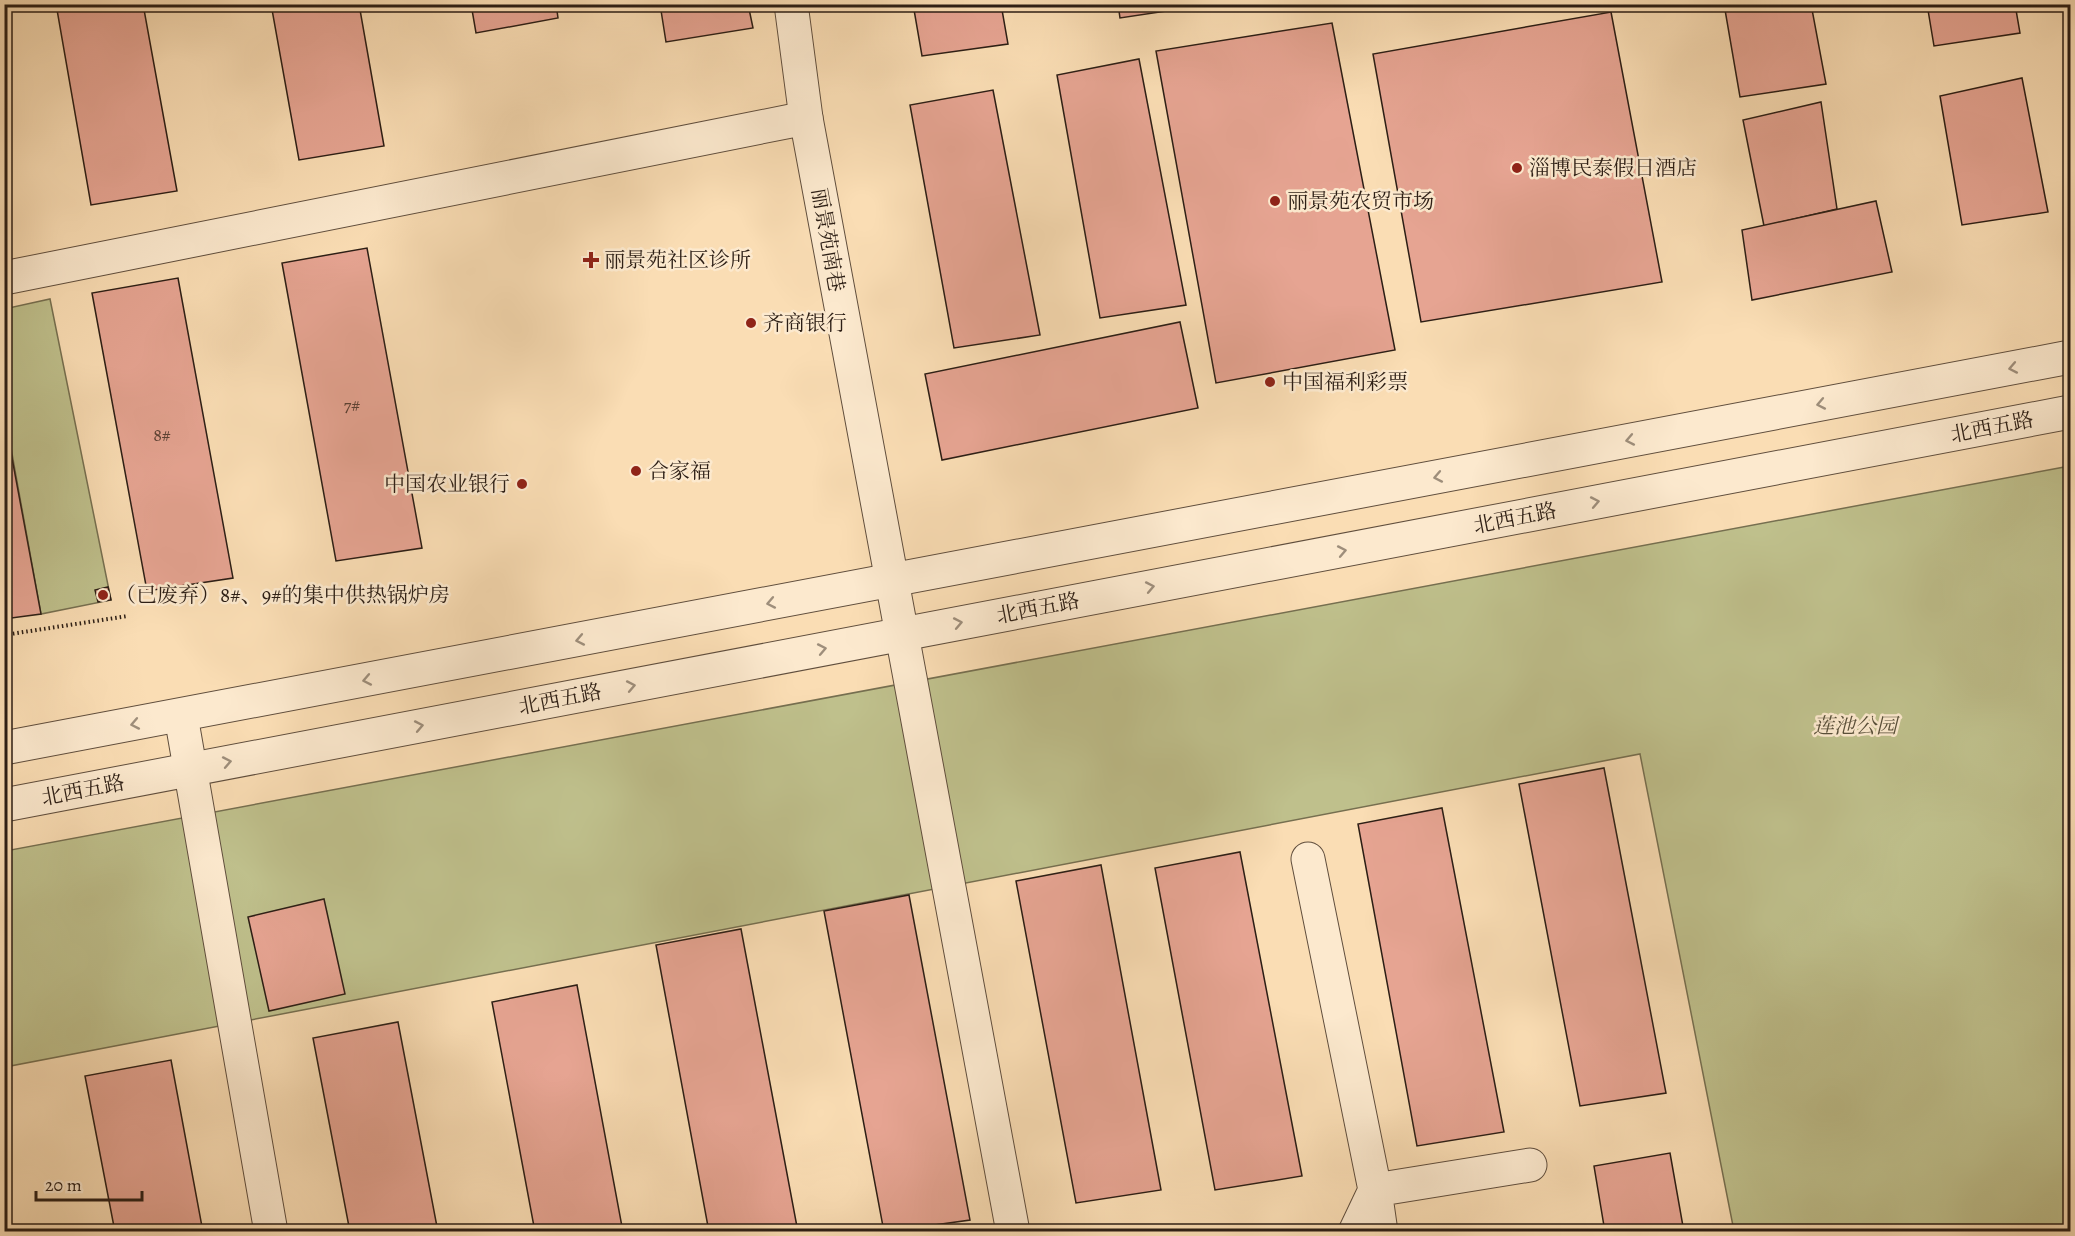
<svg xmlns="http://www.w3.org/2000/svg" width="2075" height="1236" viewBox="0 0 2075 1236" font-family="Alegreya,'Noto Serif SC',serif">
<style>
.green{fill:#bfc08c;stroke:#766f50;stroke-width:1.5}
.building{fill:#e6a492;stroke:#2c1e15;stroke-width:1.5}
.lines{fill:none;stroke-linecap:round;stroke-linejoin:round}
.minor-casing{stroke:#604e3d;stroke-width:35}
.path{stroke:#2c1e15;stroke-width:4;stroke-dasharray:1.5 3;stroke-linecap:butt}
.minor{stroke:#fce9ce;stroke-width:33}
.oneway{stroke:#9e8e7b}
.poi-dot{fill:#8f2418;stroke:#fce9ce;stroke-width:2}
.labels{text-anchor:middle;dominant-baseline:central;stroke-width:5;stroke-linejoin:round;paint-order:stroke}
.number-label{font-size:18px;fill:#5a4034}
.poi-label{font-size:21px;fill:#2c1e15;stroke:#fce9ce;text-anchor:start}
.street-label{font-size:21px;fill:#2c1e15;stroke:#fce9ce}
.park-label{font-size:21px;font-style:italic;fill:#584f39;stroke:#fce9ce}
</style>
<rect width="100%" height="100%" fill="#faddb4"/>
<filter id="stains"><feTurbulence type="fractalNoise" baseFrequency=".00333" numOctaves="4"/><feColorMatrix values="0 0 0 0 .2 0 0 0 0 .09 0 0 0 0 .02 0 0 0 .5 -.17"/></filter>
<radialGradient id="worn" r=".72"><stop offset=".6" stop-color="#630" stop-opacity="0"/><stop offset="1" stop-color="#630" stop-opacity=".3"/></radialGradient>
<g class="green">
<polygon points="50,299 111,600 41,614 5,415 4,309"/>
<polygon points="2070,466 2070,1231 1734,1231 1640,754 5,1067 5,851"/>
</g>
<g class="building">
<polygon points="56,4 143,4 177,191 91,205"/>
<polygon points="271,4 359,4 384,146 299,160"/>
<polygon points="471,4 556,4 558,18 476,33"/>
<polygon points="660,4 748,4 753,28 666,42"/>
<polygon points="913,4 1001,4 1008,44 922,56"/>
<polygon points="1118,4 1206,4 1206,5 1120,18"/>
<polygon points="1724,4 1811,4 1826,84 1740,97"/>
<polygon points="1927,4 2015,4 2020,33 1934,46"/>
<polygon points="1611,12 1662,282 1421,322 1373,54"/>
<polygon points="1332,23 1395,350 1216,383 1156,51"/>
<polygon points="1139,59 1186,305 1100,318 1057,75"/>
<polygon points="2022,78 2048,212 1962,225 1940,96"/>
<polygon points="993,90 1040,335 954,348 910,105"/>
<polygon points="1821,102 1837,209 1764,226 1743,120"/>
<polygon points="1876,201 1892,272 1752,300 1742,230"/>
<polygon points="367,248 422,548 336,561 282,263"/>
<polygon points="178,278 233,578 147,591 92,293"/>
<polygon points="1180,322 1198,408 942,460 925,374"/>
<polygon points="4,415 41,614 4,619"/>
<polygon points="108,587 111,600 98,602 95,590"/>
<polygon points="1604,768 1666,1093 1580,1106 1519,784"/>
<polygon points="1442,808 1504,1132 1417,1146 1358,824"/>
<polygon points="1240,852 1302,1176 1215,1190 1155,868"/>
<polygon points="1101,865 1161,1190 1076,1203 1016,881"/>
<polygon points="909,895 970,1220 884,1232 824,911"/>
<polygon points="324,899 345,994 269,1011 248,917"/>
<polygon points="741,929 798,1232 709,1232 656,945"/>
<polygon points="577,985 623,1232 535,1232 492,1002"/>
<polygon points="398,1022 438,1232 350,1232 313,1038"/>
<polygon points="171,1060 203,1232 115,1232 85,1076"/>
<polygon points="1670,1153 1684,1232 1605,1232 1594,1166"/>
<polygon points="4,1193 12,1232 4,1232"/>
</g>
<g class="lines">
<defs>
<g id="minor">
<polyline points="791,4 806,118 1013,1232"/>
<polyline points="4,278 806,118"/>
<polyline points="181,716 271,1232"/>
<polyline points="4,748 2070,357"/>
<polyline points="4,805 2070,412"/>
<polyline points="1308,859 1375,1190 1355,1232"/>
<polyline points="1381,1232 1375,1190 1530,1165"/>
</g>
</defs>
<use href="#minor" class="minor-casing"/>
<polyline class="path" points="4,635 128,616"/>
<use href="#minor" class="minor"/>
</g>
<defs><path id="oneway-chevron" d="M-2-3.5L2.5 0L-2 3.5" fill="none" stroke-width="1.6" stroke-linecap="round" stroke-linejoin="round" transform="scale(1.5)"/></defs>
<g class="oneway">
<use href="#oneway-chevron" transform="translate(2013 368) rotate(169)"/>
<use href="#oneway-chevron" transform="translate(1821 404) rotate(169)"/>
<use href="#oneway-chevron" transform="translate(1630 440) rotate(169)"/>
<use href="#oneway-chevron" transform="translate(1438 477) rotate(169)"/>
<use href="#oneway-chevron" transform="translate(1595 502) rotate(-11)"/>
<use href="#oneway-chevron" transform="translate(1342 551) rotate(-11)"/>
<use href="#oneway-chevron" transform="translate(1150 587) rotate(-11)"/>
<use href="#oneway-chevron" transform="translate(771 603) rotate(169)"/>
<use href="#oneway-chevron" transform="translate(958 623) rotate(-11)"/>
<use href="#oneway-chevron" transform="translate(580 640) rotate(169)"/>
<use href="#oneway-chevron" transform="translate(822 649) rotate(-11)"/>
<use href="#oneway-chevron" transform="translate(367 680) rotate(169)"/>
<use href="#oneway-chevron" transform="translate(631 686) rotate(-11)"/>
<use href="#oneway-chevron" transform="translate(135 724) rotate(169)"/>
<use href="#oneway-chevron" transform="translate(419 726) rotate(-11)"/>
<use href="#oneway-chevron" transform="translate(227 762) rotate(-11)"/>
</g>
<g class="poi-dot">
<circle cx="1517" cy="168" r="6"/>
<circle cx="1275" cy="201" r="6"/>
<path d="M588 251h6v6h6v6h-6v6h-6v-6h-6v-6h6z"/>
<circle cx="751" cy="323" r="6"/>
<circle cx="1270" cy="382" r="6"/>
<circle cx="636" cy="471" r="6"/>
<circle cx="522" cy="484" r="6"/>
<circle cx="103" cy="595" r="6"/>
</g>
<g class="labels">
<g class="number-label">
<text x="352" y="405">7#</text>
<text x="162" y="435">8#</text>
</g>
<g class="poi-label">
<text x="1529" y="168">淄博民泰假日酒店</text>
<text x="1287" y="201">丽景苑农贸市场</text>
<text x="604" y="260">丽景苑社区诊所</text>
<text x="763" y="323">齐商银行</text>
<text x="1282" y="382">中国福利彩票</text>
<text x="648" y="471">合家福</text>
<text x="510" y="484" text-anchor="end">中国农业银行</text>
<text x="115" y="595">（已废弃）8#、9#的集中供热锅炉房</text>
</g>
<g class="street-label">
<text transform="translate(828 240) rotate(80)">丽景苑南巷</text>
<text transform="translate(1992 427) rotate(-11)">北西五路</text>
<text transform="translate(1515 518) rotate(-11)">北西五路</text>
<text transform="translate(1038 608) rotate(-11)">北西五路</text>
<text transform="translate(560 699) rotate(-11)">北西五路</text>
<text transform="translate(83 790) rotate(-11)">北西五路</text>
</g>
<g class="park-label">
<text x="1855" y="726">莲池公园</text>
</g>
</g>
<rect width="2075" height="1236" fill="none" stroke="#faddb4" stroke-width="24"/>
<rect x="6" y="6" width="2063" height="1224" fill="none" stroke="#2c1e15" stroke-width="3"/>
<rect x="12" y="12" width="2051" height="1212" fill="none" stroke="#2c1e15" stroke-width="1.5"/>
<path d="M36 1191v9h106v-9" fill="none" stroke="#2c1e15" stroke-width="3"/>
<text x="45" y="1191" font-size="18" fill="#2c1e15" stroke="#fce9ce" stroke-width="4.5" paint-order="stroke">20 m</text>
<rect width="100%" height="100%" filter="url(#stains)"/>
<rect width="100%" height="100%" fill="url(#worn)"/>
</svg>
